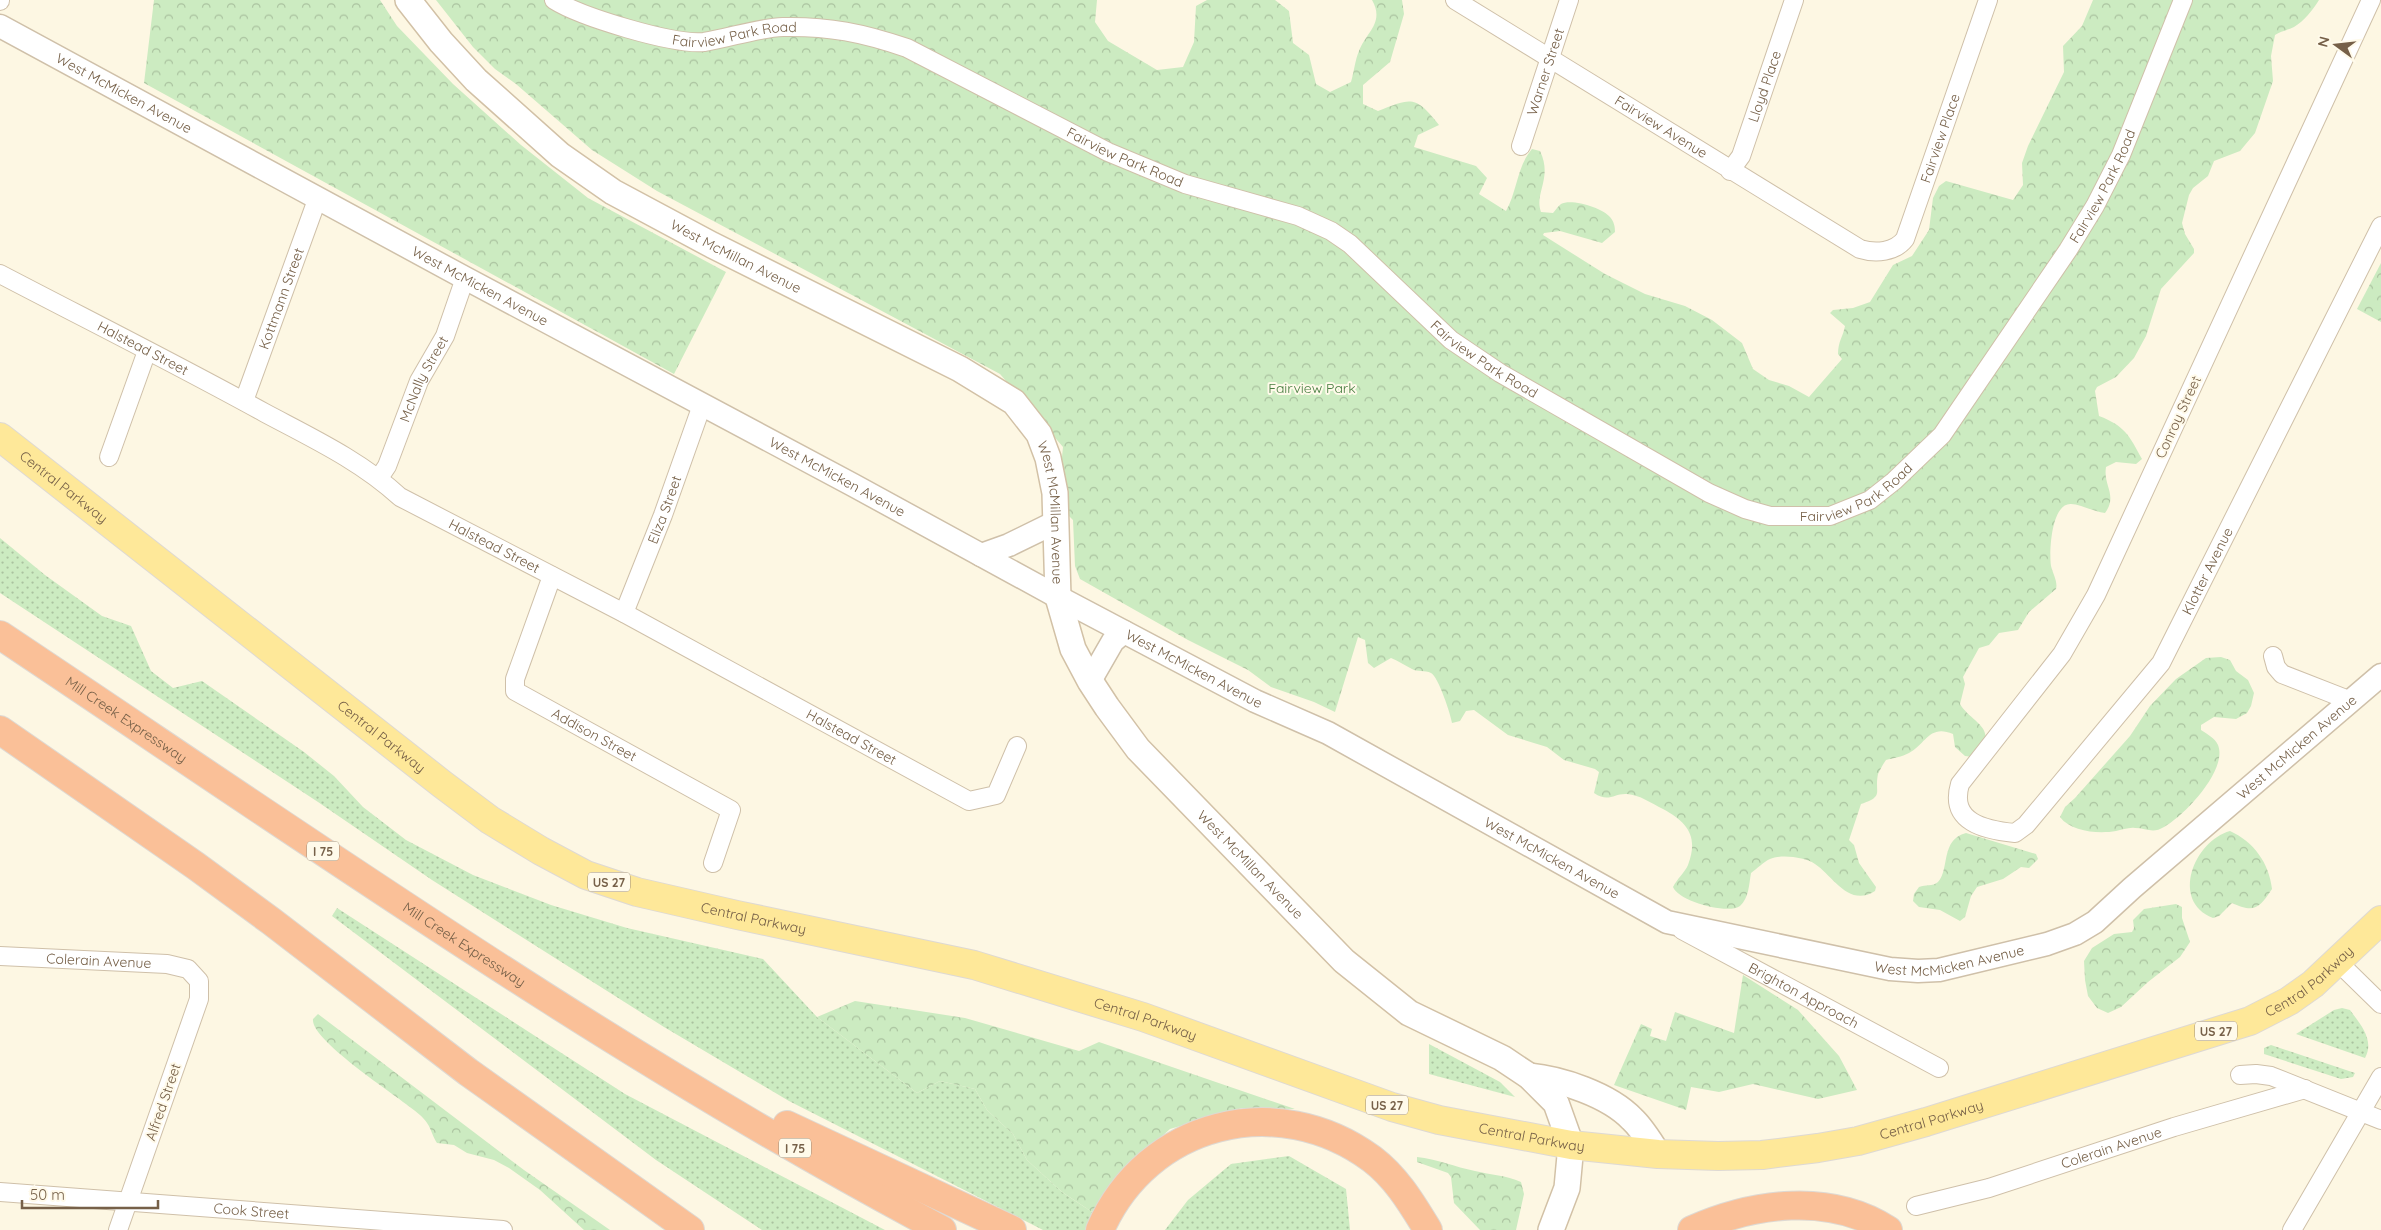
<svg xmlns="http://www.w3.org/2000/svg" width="2381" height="1230" viewBox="0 0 2381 1230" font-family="Quicksand,sans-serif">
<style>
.grass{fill:url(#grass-dots)}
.forest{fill:url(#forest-crowns)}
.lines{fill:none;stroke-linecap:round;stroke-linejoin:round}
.minor-casing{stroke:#cfc0a9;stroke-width:20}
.tertiary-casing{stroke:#cfc0a9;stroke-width:25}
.secondary-casing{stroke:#d2c1a6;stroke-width:28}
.primary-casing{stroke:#ded9d3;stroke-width:30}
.motorway-casing{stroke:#ded9d3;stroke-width:30}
.minor{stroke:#fff;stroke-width:18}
.tertiary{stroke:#fff;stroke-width:22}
.secondary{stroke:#fff;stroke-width:25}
.primary{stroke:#fee899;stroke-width:28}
.motorway{stroke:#fac098;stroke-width:28}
.labels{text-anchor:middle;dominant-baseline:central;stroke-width:4;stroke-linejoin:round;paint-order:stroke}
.shield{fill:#fffaea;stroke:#9f8e79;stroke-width:1}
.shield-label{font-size:12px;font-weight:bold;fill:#766048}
.street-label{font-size:14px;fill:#766048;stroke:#fffaea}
.park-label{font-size:14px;fill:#487d40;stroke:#fffaea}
</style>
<defs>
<pattern id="grass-dots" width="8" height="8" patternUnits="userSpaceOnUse" patternTransform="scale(1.25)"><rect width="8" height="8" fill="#ccebc1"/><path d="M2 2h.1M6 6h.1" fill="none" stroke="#aac29f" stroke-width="1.8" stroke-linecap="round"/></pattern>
<pattern id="forest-crowns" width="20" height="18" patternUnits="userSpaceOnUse" patternTransform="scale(1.25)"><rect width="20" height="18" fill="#ccebc1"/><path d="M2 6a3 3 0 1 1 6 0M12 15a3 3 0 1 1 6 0" fill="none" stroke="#aac29f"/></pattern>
</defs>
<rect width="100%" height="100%" fill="#fdf7e3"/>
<g class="grass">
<polygon points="0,538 45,575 102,616 131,626 151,671 173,688 202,681 304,752 334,776 363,807 406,840 473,875 551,905 627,928 763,959 817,1017 917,1093 940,1081 975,1089 987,1110 1013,1134 1027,1160 1062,1192 1092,1212 1085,1230 1043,1230 789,1101 664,1027 432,880 318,802 0,593"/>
<polygon points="337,908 625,1094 885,1230 762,1230 656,1160 332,916"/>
<path d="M2342 1008 2350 1010C2360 1024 2375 1040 2365 1058L2296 1034 2334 1010Z"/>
<polygon points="1429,1044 1500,1082 1515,1097 1429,1074"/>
<polygon points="2271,1045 2355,1073 2353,1077 2341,1079 2264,1054 2264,1048"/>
<polygon points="1289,1156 1346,1189 1350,1230 1165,1230 1188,1200 1231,1164"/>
</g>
<g class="forest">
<polygon points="154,0 380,0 397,26 453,84 521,145 588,198 726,272 674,374 144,83"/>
<path d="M436 0H1097L1095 22 1108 41 1157 70 1183 67 1194 42 1196 6 1207 0H1275L1289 11 1293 43 1309 55 1316 84 1330 92 1351 82C1354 72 1355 60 1359 51 1366 32 1385 23 1372 0H1402L1404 14 1390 62 1363 85V104L1378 111C1412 98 1415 95 1439 125L1418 135 1414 147 1476 166 1487 178 1479 194 1506 211C1517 192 1517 166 1532 149L1540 151C1553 178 1534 193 1541 212L1553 213C1555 211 1558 206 1561 204 1571 198 1603 208 1610 217 1614 222 1615 226 1615 232L1602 243 1560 231 1544 233 1543 235 1605 274 1645 294 1685 306 1712 320 1742 343 1753 369 1769 380 1789 386 1809 397 1842 359 1838 354C1838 341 1843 337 1845 326L1830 313 1833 310 1853 308 1870 302 1893 265 1912 256 1929 230 1933 198 1939 186 1946 181 2013 200 2023 185 2022 163 2028 146 2064 72 2063 46 2082 26 2093 0H2319C2313 10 2304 21 2294 27 2288 30 2281 31 2275 35L2271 56 2273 81 2255 133 2240 151 2214 161 2208 176 2193 188 2189 195 2182 223 2185 234 2194 249V253L2161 289 2146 336 2134 358 2116 377 2097 387 2095 391 2099 416C2125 426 2129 435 2142 459L2136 464 2116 462 2106 467C2103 486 2118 495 2105 513 2094 512 2080 504 2071 504 2051 503 2049 553 2051 566 2053 574 2058 582 2056 589L2029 612 2018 630 1999 633 1989 645 1979 648 1963 677 1965 684 1960 704C1971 723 2003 729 1973 757L1965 756 1955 747 1953 734C1929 724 1926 744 1909 753 1902 757 1893 758 1886 760 1883 764 1880 770 1878 774 1874 793 1885 796 1861 804L1849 840 1854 845 1859 863 1876 887 1875 891C1849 908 1833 876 1815 864 1805 857 1781 854 1770 859 1763 862 1757 869 1751 873 1749 884 1749 898 1740 906 1728 915 1678 901 1673 887 1677 879 1685 872 1688 865 1699 836 1687 822 1663 809 1651 803 1640 795 1627 794 1614 793 1609 803 1594 793L1599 772 1595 769 1564 760 1547 747 1508 735 1474 710 1466 711 1460 721 1452 723C1451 715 1438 676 1431 673 1425 670 1417 672 1412 669 1404 665 1399 661 1391 658L1374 668 1368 663 1365 640 1358 637 1335 712 1314 702 1271 687 1248 670 1188 640 1080 579 1075 566 1073 520 1067 514 1061 467 1063 447 1000 374 657 191 592 150 516 84 495 69 473 47Z"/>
<polygon points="2381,263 2381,322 2357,309"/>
<path d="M2221 657 2230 660 2236 671 2248 680 2254 693 2251 706 2247 713 2236 719 2214 717 2201 725V730C2207 734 2215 738 2218 745 2228 770 2184 816 2164 827 2153 834 2146 828 2135 828 2129 827 2122 830 2116 831 2099 834 2071 832 2060 817L2065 807 2075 798 2130 736 2150 706 2176 679 2206 658Z"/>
<path d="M2230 831C2254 842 2269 863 2272 889 2259 909 2254 913 2232 903L2219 916 2213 918C2170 901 2194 841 2230 831Z"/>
<path d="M1966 833 2036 854 2038 859 2029 868 2021 867 2003 879 1977 887 1971 896 1965 917 1960 921 1940 910 1919 907 1913 901 1914 894 1919 887C1926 884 1932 887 1938 882 1950 869 1940 840 1966 833Z"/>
<polygon points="2176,904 2182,907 2182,918 2190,942 2180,957 2148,982 2121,1007 2108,1013 2097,1008 2088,996 2085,980 2084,961 2092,948 2114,934 2132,932 2134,928 2133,920 2144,909"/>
<polygon points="1743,975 1798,1010 1839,1056 1857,1090 1818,1099 1753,1084 1719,1092 1691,1087 1686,1110 1614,1085 1641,1024 1652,1029 1650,1036 1666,1041 1675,1012 1734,1033"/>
<polygon points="855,1001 965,1018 1079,1051 1099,1042 1295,1109 1242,1108 1170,1129 1121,1173 1092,1212 1062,1192 1027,1160 1013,1134 987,1110 975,1089 940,1081 917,1093 817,1017"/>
<path d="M318 1014 524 1170 610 1230H584L540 1190 509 1168 494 1160 467 1153 454 1145 437 1143C430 1132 432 1126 420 1115 401 1098 310 1041 313 1019Z"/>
<path d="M1417 1157C1437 1159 1455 1167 1475 1171 1491 1175 1506 1175 1521 1182L1524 1194 1516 1230H1480L1454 1203 1451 1177 1448 1173 1417 1162Z"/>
</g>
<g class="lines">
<defs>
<g id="minor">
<path id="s1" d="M554 0C581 17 673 45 704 42 730 38 757 28 783 27 829 26 863 33 907 48L1108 152 1185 184 1298 216 1331 231 1350 244 1451 340 1500 373 1709 493 1745 509 1770 516H1830L1870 500 1894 481 1942 435 2068 250 2095 206 2121 155 2183 0"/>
<path id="s2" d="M1455 0 1860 249C1876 254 1895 252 1905 239L1988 0"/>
<path id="s3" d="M2371 0 2096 595 2062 654 1960 784C1949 822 1984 830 2015 833L2026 825 2161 663 2381 226"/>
<polyline points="0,1 0,0"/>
<path id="s4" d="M1521 146 1569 0"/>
<path id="s5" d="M1730 171 1741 156 1794 0"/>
<path id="s6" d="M0 274C88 320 178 365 265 413 312 438 361 461 400 497L624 613 969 801 996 795 1017 746"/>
<path id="s7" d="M244 401 318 197"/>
<polyline points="109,457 147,351"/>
<path id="s8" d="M379 478 387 466 419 381 445 336 465 278"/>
<path id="s9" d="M552 576 515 679V691L731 810 713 863"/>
<path id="s10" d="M624 613 663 515 702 405"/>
<polyline points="2273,656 2276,667 2282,674 2351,701"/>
<path id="s11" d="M1682 930 1939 1068"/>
<path id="s12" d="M0 956 167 964 188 969 199 981V999L118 1230"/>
<polyline points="2338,962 2381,1004"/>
<polyline points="2240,1075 2256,1074 2271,1076 2381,1120"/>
<path id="s13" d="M0 1192 503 1230"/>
<path id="s14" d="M1916 1206 1989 1188 2174 1127 2305 1089"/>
<polyline points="2292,1230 2381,1077"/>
</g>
<g id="tertiary">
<path id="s15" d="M0 26 465 278 853 485 1058 597 1255 701 1328 733 1667 922 1890 969 1918 971 1939 970 2047 944 2075 934 2095 922 2132 888 2381 675"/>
<polyline points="981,555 1009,545 1056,522"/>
<polyline points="1090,681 1113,641 1124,632"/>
</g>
<g id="secondary">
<path id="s16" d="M408 0 441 42 476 80 560 155 613 192 712 245 960 369 1014 402 1039 434 1048 458 1055 493 1058 597 1073 649 1090 681 1107 707 1138 749 1344 961 1409 1013 1502 1058 1529 1076 1556 1103 1571 1145 1567 1188 1551 1230"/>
<path d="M1529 1076C1561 1079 1609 1095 1632 1119 1642 1128 1650 1142 1658 1154"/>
</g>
<g id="primary">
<path id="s17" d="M0 437 442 784 490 820 541 851 586 875 637 892 737 915 974 965 1143 1017 1392 1107 1439 1120 1571 1145 1658 1154 1718 1156 1762 1155 1818 1148 1858 1141 1926 1122 2250 1021 2289 1001 2313 984 2381 920"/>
</g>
<g id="motorway">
<path id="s18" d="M0 635C309 841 614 1056 942 1230"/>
<polyline points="0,730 196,866 271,921 468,1072 690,1230"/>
<polyline points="787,1125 1012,1230"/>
<path d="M1100 1230C1147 1122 1277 1089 1372 1159 1397 1178 1412 1204 1428 1230"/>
<path d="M1692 1230C1753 1203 1829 1192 1888 1230"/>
</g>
</defs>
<use href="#minor" class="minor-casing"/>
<use href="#tertiary" class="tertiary-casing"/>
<use href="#secondary" class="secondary-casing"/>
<use href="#primary" class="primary-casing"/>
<use href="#motorway" class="motorway-casing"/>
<use href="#minor" class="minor"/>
<use href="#tertiary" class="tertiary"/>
<use href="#secondary" class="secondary"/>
<use href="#primary" class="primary"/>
<use href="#motorway" class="motorway"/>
</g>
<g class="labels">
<g class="shield">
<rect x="307" y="841.5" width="32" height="19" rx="4"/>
<rect x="588" y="872.5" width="42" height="19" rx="4"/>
<rect x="2195" y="1021.5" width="42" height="19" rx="4"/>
<rect x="1366" y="1095.5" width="42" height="19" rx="4"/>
<rect x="779" y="1138.5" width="32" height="19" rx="4"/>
</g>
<g class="shield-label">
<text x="323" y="851">I 75</text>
<text x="609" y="882">US 27</text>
<text x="2216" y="1031">US 27</text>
<text x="1387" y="1105">US 27</text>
<text x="795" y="1148">I 75</text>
</g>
<g class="street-label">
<text stroke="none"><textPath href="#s1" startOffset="188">Fairview Park Road</textPath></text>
<text stroke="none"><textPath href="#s4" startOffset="78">Warner Street</textPath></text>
<text stroke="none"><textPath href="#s5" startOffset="92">Lloyd Place</textPath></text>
<text stroke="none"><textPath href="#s15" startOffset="141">West McMicken Avenue</textPath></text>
<text stroke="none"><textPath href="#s2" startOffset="242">Fairview Avenue</textPath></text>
<text stroke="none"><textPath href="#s2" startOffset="631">Fairview Place</textPath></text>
<text stroke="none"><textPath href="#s1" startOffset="608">Fairview Park Road</textPath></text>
<text stroke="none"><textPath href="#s1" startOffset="1852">Fairview Park Road</textPath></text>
<text stroke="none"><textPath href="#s16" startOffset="421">West McMillan Avenue</textPath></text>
<text stroke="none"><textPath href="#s15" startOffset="546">West McMicken Avenue</textPath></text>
<text stroke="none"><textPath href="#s7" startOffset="109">Kottmann Street</textPath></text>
<text stroke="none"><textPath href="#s6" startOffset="161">Halstead Street</textPath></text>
<text stroke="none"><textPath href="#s1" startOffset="1028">Fairview Park Road</textPath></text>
<text stroke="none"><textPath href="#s8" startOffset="109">McNally Street</textPath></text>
<text transform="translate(2178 417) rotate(-65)">Conroy Street</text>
<text stroke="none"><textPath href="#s15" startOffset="951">West McMicken Avenue</textPath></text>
<text stroke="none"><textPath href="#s17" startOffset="81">Central Parkway</textPath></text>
<text stroke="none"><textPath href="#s1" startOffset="1448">Fairview Park Road</textPath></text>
<text stroke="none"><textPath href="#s10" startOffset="111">Eliza Street</textPath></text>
<text stroke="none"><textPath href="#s16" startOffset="856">West McMillan Avenue</textPath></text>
<text stroke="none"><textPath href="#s6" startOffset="565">Halstead Street</textPath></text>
<text stroke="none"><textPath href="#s3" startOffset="1304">Klotter Avenue</textPath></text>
<text stroke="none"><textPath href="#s15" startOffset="1356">West McMicken Avenue</textPath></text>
<text stroke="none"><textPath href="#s18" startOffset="152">Mill Creek Expressway</textPath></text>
<text stroke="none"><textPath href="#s17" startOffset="485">Central Parkway</textPath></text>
<text stroke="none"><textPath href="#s9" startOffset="212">Addison Street</textPath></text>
<text stroke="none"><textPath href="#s6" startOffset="970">Halstead Street</textPath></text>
<text stroke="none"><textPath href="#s15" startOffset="2601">West McMicken Avenue</textPath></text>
<text stroke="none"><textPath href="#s15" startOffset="1761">West McMicken Avenue</textPath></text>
<text stroke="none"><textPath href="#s16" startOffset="1276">West McMillan Avenue</textPath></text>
<text stroke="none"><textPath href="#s17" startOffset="906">Central Parkway</textPath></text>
<text stroke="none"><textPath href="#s18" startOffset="558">Mill Creek Expressway</textPath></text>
<text stroke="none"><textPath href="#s15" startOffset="2181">West McMicken Avenue</textPath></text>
<text stroke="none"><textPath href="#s12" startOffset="99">Colerain Avenue</textPath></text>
<text stroke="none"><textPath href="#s17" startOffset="2526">Central Parkway</textPath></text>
<text stroke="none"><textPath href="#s11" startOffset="138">Brighton Approach</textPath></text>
<text stroke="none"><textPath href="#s17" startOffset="1311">Central Parkway</textPath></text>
<text transform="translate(163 1102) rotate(-71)">Alfred Street</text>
<text stroke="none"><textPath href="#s17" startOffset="2121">Central Parkway</textPath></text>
<text stroke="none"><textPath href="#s17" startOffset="1716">Central Parkway</textPath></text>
<text stroke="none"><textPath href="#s14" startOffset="204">Colerain Avenue</textPath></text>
<text stroke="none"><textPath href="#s13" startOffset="252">Cook Street</textPath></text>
</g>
<g class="park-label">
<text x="1312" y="388">Fairview Park</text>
</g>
</g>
<g transform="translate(2336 45) rotate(285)" stroke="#fffaea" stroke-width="4" paint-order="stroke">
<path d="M0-4L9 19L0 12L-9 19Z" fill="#766048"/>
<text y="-8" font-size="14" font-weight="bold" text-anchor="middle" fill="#766048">N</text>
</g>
<path d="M22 1200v8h136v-8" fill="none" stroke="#766048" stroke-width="2.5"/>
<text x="30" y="1200" font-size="15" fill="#766048" stroke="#fffaea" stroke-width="4" paint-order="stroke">50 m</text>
</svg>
